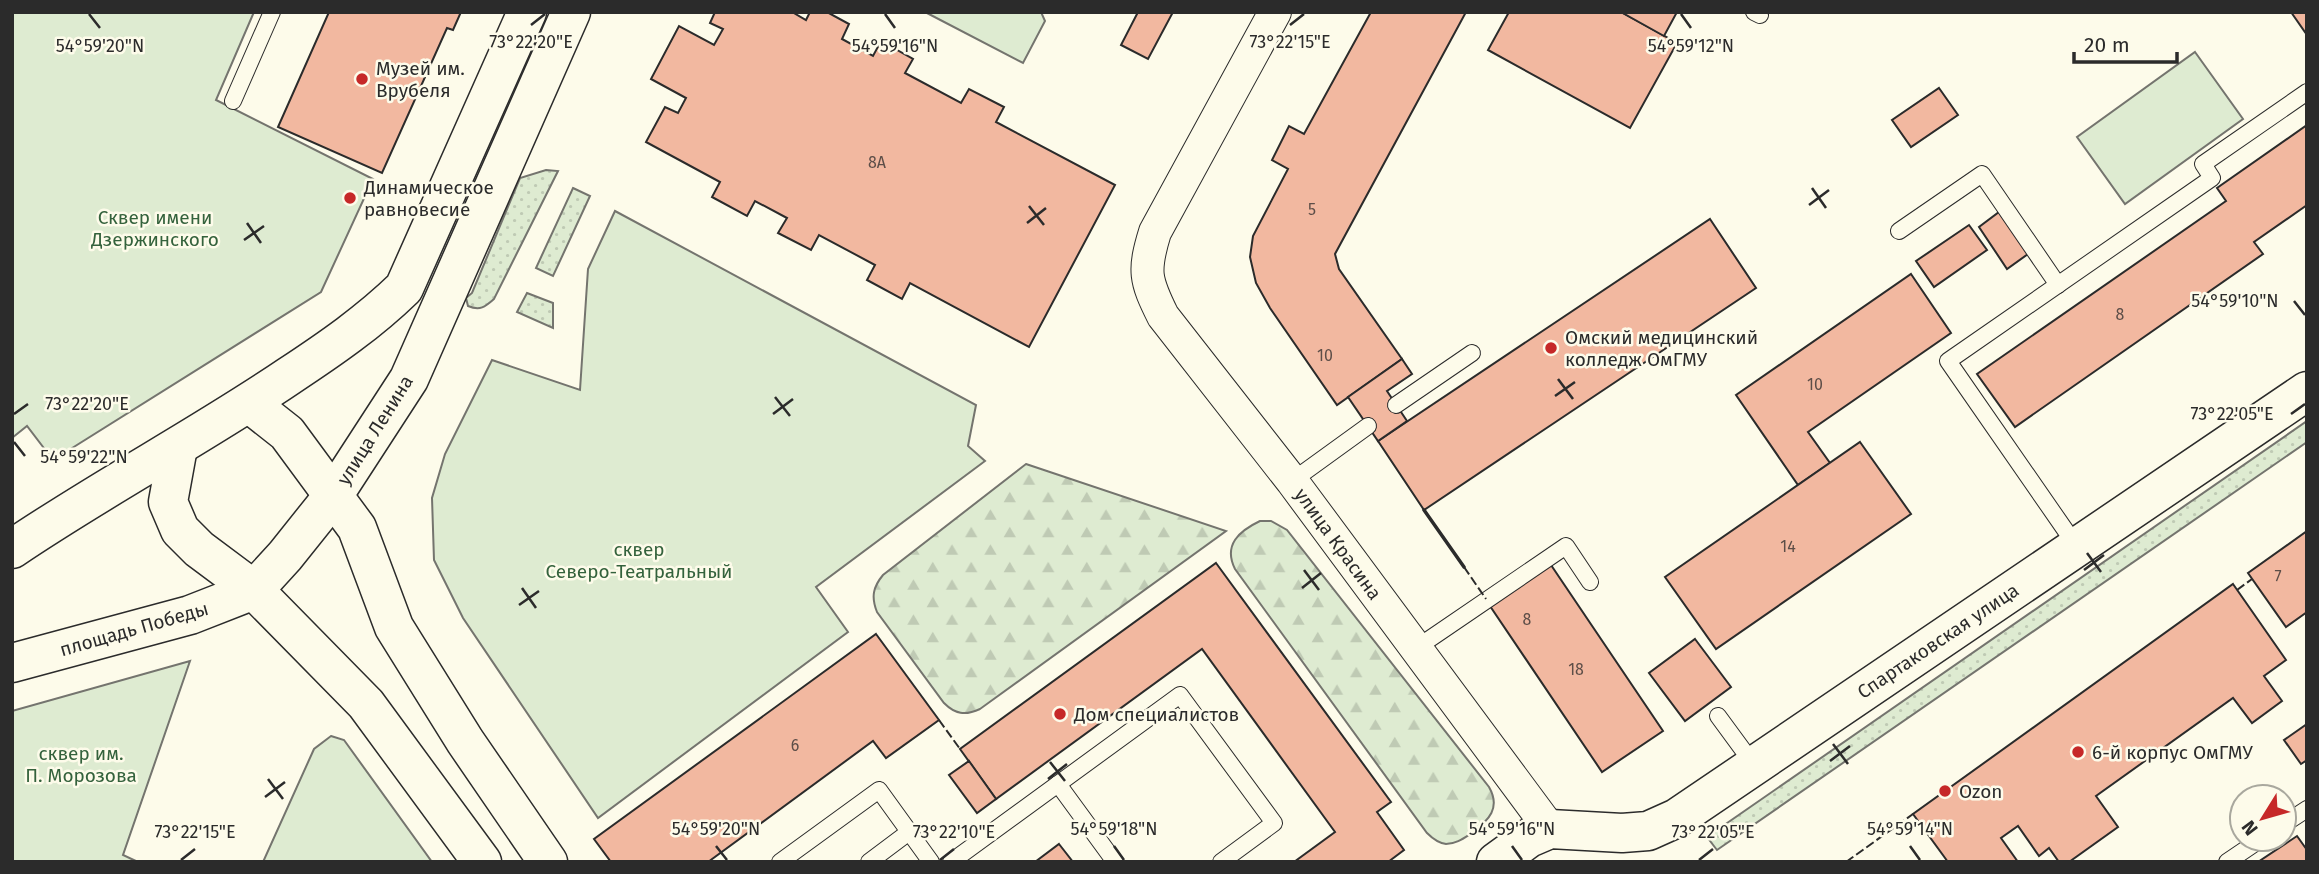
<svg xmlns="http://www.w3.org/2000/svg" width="2319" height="874" viewBox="0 0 2319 874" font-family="'Fira Sans',sans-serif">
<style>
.grass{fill:url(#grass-dots);stroke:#74746e;stroke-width:2}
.forest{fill:url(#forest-firs);stroke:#74746e;stroke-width:2}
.park{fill:#deebd1;stroke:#74746e;stroke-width:2}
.building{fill:#f2b8a0;stroke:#2b2b2b;stroke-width:2}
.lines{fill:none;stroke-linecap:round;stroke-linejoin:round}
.service-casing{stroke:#2b2b2b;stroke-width:18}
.minor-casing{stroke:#2b2b2b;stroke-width:34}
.tertiary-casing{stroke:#2b2b2b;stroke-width:41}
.primary-casing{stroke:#2b2b2b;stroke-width:41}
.service{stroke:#fdfbea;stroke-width:16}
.minor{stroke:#fdfbea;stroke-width:32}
.tertiary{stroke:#fdfbea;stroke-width:38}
.primary{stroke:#fdfbea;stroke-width:38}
.fence{stroke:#2b2b2b;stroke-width:2;stroke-dasharray:9 3.5;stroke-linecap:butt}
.wall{stroke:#2b2b2b;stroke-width:3.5}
.ticks{fill:none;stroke:#2b2b2b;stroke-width:2.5}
.poi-dot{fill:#c62828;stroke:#fdfbea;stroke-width:2.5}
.labels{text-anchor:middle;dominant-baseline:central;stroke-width:5;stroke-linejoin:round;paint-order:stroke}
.number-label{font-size:16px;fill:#5d4e48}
.poi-label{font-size:19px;fill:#2b2b2b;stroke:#fdfbea;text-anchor:start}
.park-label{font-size:19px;fill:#34623c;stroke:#fdfbea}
.street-label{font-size:19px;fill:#2b2b2b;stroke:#fdfbea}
.ticks-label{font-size:18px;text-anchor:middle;fill:#2b2b2b;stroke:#fdfbea;stroke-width:5;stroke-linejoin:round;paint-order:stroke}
</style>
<defs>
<pattern id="grass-dots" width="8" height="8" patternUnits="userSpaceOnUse" patternTransform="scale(1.75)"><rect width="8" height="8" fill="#deebd1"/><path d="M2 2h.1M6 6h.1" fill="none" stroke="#bfcab4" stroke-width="1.8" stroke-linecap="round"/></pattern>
<pattern id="forest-firs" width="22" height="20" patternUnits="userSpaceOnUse" patternTransform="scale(1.75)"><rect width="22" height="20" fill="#deebd1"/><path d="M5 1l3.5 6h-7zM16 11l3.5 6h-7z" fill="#bfcab4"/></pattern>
</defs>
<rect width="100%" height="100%" fill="#fdfbea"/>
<g class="grass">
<path d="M546 170 558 171 494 299C485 307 480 311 468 306L466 298 472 293 520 178Z"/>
<polygon points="573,188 590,196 553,276 536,268"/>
<polygon points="527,293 553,303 553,328 517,312"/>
<polygon points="2307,421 2307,442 1717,850 1707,837"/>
</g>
<g class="forest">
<path d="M1026 464 1226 531 980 709C965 716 955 714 944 703L877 612C871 597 873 587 883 575Z"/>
<path d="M1260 521H1271L1287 530 1489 787C1501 808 1489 820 1472 833 1464 838 1456 844 1446 844 1438 843 1433 839 1427 833L1235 569C1223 545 1239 531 1260 521Z"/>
</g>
<g class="park">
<polygon points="12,12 254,12 216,100 373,179 321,292 53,460 27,426 12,438"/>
<polygon points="925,12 1041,12 1045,21 1023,63"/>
<polygon points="2195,52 2243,119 2125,204 2077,137"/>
<polygon points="615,211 976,405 968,446 985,461 816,587 848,632 598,818 463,618 434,560 432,498 445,454 492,360 580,390 588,269"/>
<polygon points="190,661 123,855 138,862 12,862 12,711"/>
<polygon points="331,736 344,740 432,862 263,862 314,749"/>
</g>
<g class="building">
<polygon points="329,12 461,12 453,30 447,28 382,173 278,127"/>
<polygon points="715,12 792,12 806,20 810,12 827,12 849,24 842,39 873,56 881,41 913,59 905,73 961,103 969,89 1004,107 996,122 1115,185 1029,347 910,283 902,299 867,280 875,265 819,235 811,250 778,233 787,218 755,201 747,216 712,197 720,182 646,142 665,107 678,113 686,98 651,79 679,26 714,45 723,29 710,23"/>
<polygon points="1138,12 1173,12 1148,59 1121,45"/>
<polygon points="1371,12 1466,12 1335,254 1339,269 1402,359 1337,405 1270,308 1256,283 1250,257 1253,236 1288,169 1272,160 1289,126 1304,134"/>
<polygon points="1509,12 1621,12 1677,43 1630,128 1488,50"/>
<polygon points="1621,12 1677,12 1664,36"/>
<polygon points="2291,12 2307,12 2307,35"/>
<polygon points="1939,88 1958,115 1911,147 1892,120"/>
<polygon points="2307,125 2307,205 2254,242 2263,254 2015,427 1977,374 2226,201 2217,188"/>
<polygon points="1999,212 2028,254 2007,269 1979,227"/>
<polygon points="1710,219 1756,288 1424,510 1378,441"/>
<polygon points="1969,225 1987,250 1934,287 1916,261"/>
<polygon points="1911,274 1951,333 1808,432 1830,463 1798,485 1736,395"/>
<polygon points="1402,359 1412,374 1387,391 1407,421 1378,441 1348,397"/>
<polygon points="1860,442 1911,514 1716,649 1665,577"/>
<polygon points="2307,531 2307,612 2286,627 2248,573"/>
<polygon points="1216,563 1391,802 1377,812 1404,850 1388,862 1294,862 1335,832 1202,649 996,799 960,749"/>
<polygon points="1551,565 1663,731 1602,772 1490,606"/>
<polygon points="2233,584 2286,660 2264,676 2282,701 2252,723 2233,698 2096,796 2118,827 2069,862 2059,862 2049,848 2039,856 2018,826 2001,838 2018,862 1948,862 1913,814"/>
<polygon points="876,634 939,720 886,758 873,741 708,862 611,862 594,839"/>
<polygon points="1695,639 1731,687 1685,721 1649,673"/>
<polygon points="2307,724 2307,760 2301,764 2284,740"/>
<polygon points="969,761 996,799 977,813 949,775"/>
<polygon points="2297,836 2307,850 2307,862 2258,862"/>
<polygon points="1059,844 1073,862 1035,862"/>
</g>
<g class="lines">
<defs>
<g id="service">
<polyline points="1754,12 1760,15"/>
<polyline points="233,101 272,12"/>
<polyline points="1899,231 1982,174 2058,285"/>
<polyline points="1396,405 1472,353"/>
<polyline points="1292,481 1368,426"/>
<polyline points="2077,547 1948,361 2212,178 2203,164 2307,92"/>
<polyline points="1415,649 1566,546 1590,582"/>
<polyline points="1718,716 1754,765"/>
<polyline points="1058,784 1115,862"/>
<polyline points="2284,824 2307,809"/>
<polyline points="780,862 879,790 931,862"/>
<polyline points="869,862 909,832"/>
<polyline points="951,862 1180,695 1274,823 1221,862"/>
<polyline points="2227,862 2261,839"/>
</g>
<path id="minor" d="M1275 12 1155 232C1143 271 1145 280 1163 316L1292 481 1550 829"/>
<polyline id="tertiary" points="1496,862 1529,838 1550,829 1622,833 1648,831 1677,818 2307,391"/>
<g id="primary">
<polyline points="249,403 287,433 357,528 394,627 465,741 548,862"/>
<polyline points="178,447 168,502 180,530 199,549 254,590 366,704 482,862"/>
<path d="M12 549C102 488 199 437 289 376 330 349 369 322 404 288L527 12"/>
<polyline points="12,663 190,615 254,590 285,556 333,496 409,379 571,12"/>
</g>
</defs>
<use href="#service" class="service-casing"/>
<use href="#minor" class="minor-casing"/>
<use href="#tertiary" class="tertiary-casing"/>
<use href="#primary" class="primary-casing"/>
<use href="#service" class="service"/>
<use href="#minor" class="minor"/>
<use href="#tertiary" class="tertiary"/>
<use href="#primary" class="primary"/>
<g class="fence">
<polyline points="1464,567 1486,599"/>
<polyline points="2237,590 2252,579"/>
<polyline points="939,720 960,749"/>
<polyline points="1846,862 1913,814"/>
</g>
<polyline class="wall" points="1424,510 1464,567"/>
</g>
<path class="ticks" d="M89 14 100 28M885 14 895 28M1681 14 1691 28M531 25 545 14M1290 25 1304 14M1812 188 1826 208M1809 205 1829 190M1029 206 1044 225M247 223 261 243M1027 223 1046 208M244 240 264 226M2294 301 2305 315M1558 379 1573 399M1555 396 1575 382M775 397 790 416M14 414 28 404M773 414 793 399M2291 414 2305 404M14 442 25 456M2087 553 2101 572M1304 570 1319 590M2084 570 2104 555M522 588 536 608M1302 588 1321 573M519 605 539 591M1833 744 1848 764M1830 761 1850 746M1050 762 1065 781M268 779 283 799M1048 779 1067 764M265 797 285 782M716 846 727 860M1114 846 1124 860M1512 846 1522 860M1910 846 1920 860M181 860 195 849M940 860 954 849M1699 860 1713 849"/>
<g class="poi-dot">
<circle cx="362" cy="79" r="7"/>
<circle cx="350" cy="198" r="7"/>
<circle cx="1551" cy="348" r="7"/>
<circle cx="1060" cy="714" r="7"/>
<circle cx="2078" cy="752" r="7"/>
<circle cx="1945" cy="791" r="7"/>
</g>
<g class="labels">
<g class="number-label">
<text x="877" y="162">8А</text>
<text x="1312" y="209">5</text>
<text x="2120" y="314">8</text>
<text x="1325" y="355">10</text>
<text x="1815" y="384">10</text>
<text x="1788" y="546">14</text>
<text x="2278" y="576">7</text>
<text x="1527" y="619">8</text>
<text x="1576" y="669">18</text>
<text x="795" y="745">6</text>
</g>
<g class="poi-label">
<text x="376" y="68">Музей им.<tspan x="376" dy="22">Врубеля</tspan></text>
<text x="364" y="187">Динамическое<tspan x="364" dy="22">равновесие</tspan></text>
<text x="1565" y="337">Омский медицинский<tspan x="1565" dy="22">колледж ОмГМУ</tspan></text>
<text x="1074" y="714">Дом специалистов</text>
<text x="2092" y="752">6-й корпус ОмГМУ</text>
<text x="1959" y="791">Ozon</text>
</g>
<g class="park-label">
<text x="155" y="217">Сквер имени<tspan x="155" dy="22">Дзержинского</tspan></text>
<text x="639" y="549">сквер<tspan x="639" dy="22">Северо-Театральный</tspan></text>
<text x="81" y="753">сквер им.<tspan x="81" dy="22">П. Морозова</tspan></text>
</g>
<g class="street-label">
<text transform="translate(375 430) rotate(-58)">улица Ленина</text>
<text transform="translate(1338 544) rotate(54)">улица Красина</text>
<text transform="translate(134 629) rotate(-16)">площадь Победы</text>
<text transform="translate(1938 641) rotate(-34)">Спартаковская улица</text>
</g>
</g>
<g class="ticks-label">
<text x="1290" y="48">73°22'15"E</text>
<text x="531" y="48">73°22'20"E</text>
<text x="100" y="52">54°59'20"N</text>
<text x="895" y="52">54°59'16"N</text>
<text x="1691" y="52">54°59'12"N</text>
<text x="2235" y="307">54°59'10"N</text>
<text x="87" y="410">73°22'20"E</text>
<text x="2232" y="420">73°22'05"E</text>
<text x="84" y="463">54°59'22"N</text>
<text x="716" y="835">54°59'20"N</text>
<text x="1114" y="835">54°59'18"N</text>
<text x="1512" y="835">54°59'16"N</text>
<text x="1910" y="835">54°59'14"N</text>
<text x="195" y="838">73°22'15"E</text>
<text x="954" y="838">73°22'10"E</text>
<text x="1713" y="838">73°22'05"E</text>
</g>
<rect width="2319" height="874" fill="none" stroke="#2b2b2b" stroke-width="28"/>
<g transform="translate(2263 818) rotate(233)"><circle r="33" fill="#fdfbea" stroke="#a9a89e" stroke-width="2"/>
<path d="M0-5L12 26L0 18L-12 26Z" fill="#c62828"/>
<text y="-10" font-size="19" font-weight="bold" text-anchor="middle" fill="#2b2b2b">N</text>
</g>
<path d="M2074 52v10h103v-10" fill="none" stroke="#2b2b2b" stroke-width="3.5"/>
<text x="2084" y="52" font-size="21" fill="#2b2b2b" stroke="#fdfbea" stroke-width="5" paint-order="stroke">20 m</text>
</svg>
